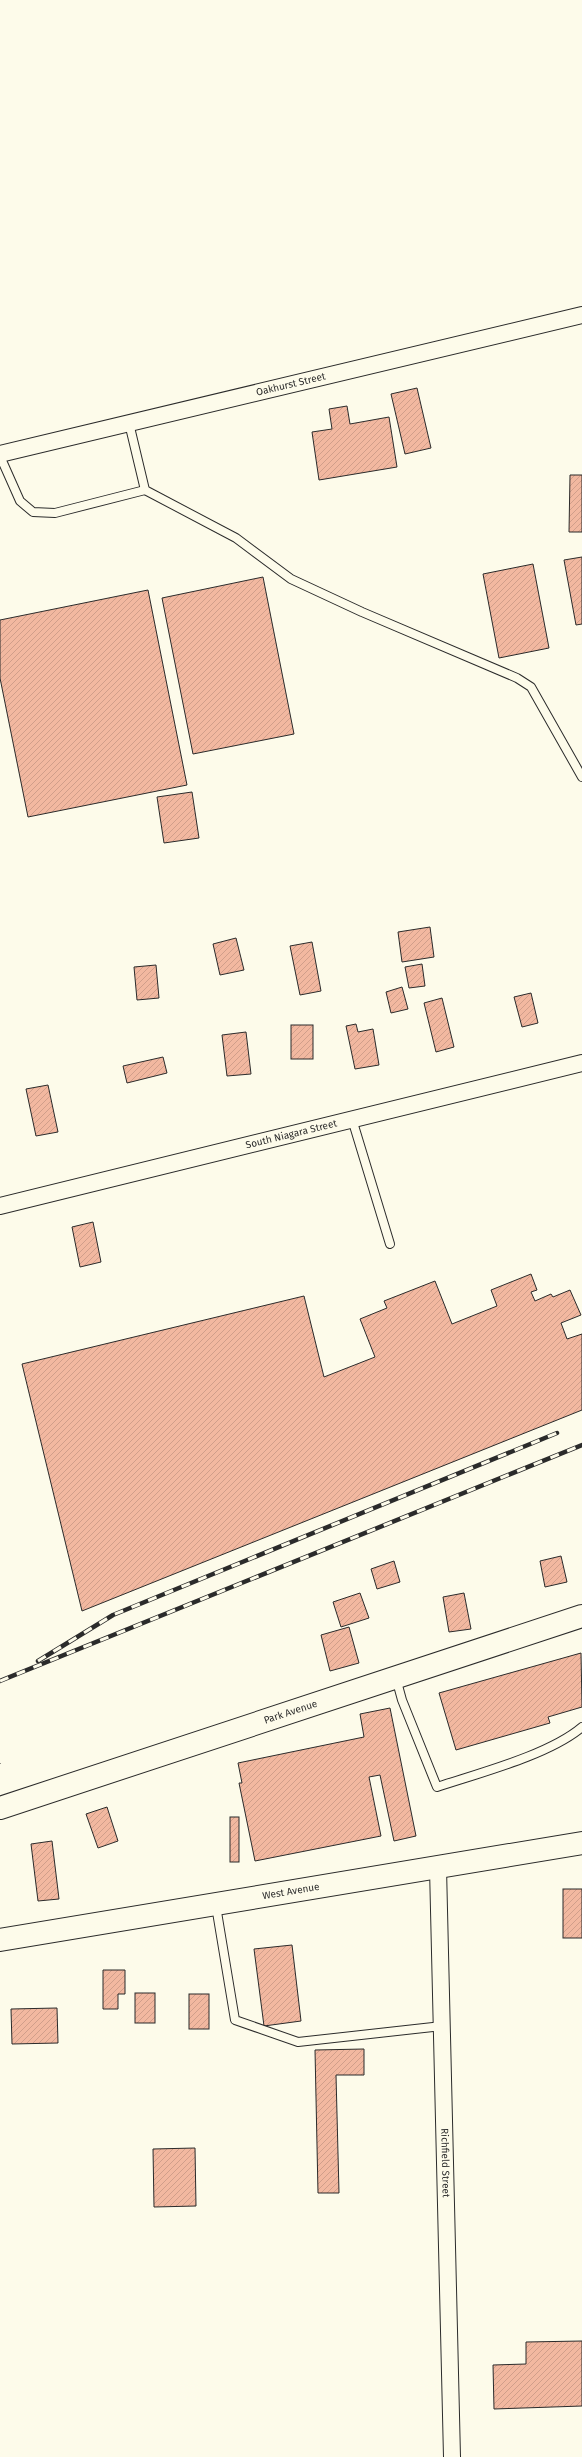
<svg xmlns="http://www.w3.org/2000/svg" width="582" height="2457" viewBox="0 0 582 2457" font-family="'Fira Sans',sans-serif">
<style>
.building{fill:url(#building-hatch);stroke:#2b2b2b}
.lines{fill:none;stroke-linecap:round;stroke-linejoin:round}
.lane-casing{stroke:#2b2b2b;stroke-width:10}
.street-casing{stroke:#2b2b2b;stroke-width:18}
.secondary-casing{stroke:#2b2b2b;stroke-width:24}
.highway-casing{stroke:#2b2b2b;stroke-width:24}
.lane{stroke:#fdfbea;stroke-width:8}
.street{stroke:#fdfbea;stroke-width:16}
.secondary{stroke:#fdfbea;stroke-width:22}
.highway{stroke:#fdfbea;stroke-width:22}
.rail-casing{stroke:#2b2b2b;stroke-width:4.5}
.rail{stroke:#fdfbea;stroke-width:3;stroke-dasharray:9;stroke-linecap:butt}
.fence{stroke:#2b2b2b;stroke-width:1;stroke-dasharray:5 2;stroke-linecap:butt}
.labels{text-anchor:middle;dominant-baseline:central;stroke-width:3;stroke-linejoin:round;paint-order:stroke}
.street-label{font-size:10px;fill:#2b2b2b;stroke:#fdfbea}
</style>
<defs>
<pattern id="building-hatch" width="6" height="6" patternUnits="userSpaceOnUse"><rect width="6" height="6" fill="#f2b8a0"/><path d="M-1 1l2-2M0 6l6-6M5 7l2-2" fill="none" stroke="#d09e8a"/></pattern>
</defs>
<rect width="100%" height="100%" fill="#fdfbea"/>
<g class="building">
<polygon points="417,388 431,448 405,454 391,394"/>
<polygon points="347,406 350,424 389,417 397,467 319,480 312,432 332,429 329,409"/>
<polygon points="570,475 582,475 582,532 569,532"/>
<polygon points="582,557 582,624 576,625 564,560"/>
<polygon points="533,564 549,648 499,658 483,574"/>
<polygon points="263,577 294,734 193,754 162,598"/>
<polygon points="148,590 187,785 28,817 0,678 0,620"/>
<polygon points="192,792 199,838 164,843 157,797"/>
<polygon points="430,927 434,957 402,962 398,932"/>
<polygon points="236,938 244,970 220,975 213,944"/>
<polygon points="312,942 321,991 300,995 290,946"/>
<polygon points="422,964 425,986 409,988 405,967"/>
<polygon points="156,965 159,998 137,1000 134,967"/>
<polygon points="402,987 408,1009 391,1013 386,992"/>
<polygon points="531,993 538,1023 522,1027 514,997"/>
<polygon points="442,998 454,1047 436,1052 424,1003"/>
<polygon points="356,1024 358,1032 373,1029 379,1065 355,1069 346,1026"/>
<rect x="291" y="1025" width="22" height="34"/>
<polygon points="246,1032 251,1074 227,1076 222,1035"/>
<polygon points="163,1057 167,1073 127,1083 123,1066"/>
<polygon points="48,1085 58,1132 36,1136 26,1089"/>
<polygon points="93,1222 101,1262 80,1267 72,1227"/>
<polygon points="531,1274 537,1290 531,1292 535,1301 551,1294 553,1297 570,1290 581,1315 561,1323 567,1339 582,1334 582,1410 82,1611 22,1364 304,1296 324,1377 375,1357 360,1319 387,1308 384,1301 435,1281 452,1324 497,1306 491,1290"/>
<polygon points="561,1556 567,1582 545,1587 540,1561"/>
<polygon points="394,1561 400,1582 377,1589 371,1569"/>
<polygon points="360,1593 369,1618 341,1627 333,1602"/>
<polygon points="464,1593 471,1629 449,1632 443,1597"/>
<polygon points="349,1627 359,1663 330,1671 321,1635"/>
<polygon points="581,1653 582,1707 548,1717 550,1723 456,1750 439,1693"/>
<polygon points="390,1708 416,1836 394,1841 380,1775 369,1777 381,1836 255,1861 239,1783 242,1783 238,1763 364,1737 360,1714"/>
<polygon points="107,1807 118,1841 98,1848 86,1814"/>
<rect x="230" y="1817" width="9" height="45"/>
<polygon points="52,1841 59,1899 38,1901 31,1844"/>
<rect x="563" y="1889" width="19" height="49"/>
<polygon points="292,1945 301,2021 264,2026 254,1949"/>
<polygon points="103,1970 125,1970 125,1994 118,1994 118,2009 103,2009"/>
<rect x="135" y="1993" width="20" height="30"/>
<rect x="189" y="1994" width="20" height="35"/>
<polygon points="57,2008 58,2043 12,2044 11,2009"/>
<polygon points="364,2049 364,2075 336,2075 339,2193 318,2193 315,2050"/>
<polygon points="195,2148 196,2206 154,2207 153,2149"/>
<polygon points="582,2341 582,2406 494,2409 493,2365 526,2364 526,2342"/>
</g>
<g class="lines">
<defs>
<g id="lane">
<polyline points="129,423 145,490 236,538 291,579 362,612 517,678 531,687 582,777"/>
<polyline points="0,456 20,501 33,512 55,513 145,490"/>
<polyline points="352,1119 390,1244"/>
<path d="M396 1678 402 1700 437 1787C479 1773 549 1755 582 1727"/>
<polyline points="216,1906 235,2020 298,2042 442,2026"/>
</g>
<g id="street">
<path id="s1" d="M0 454 582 315"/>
<path id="s2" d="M0 1206 582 1063"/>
<path id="s3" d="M438 1868 452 2457"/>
</g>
<g id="secondary">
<path id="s4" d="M0 1808 582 1616"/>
</g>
<g id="highway">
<path id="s5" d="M0 1940 582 1843"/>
</g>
</defs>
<use href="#lane" class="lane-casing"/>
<use href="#street" class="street-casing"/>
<use href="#secondary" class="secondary-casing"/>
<use href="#highway" class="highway-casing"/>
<use href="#lane" class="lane"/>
<use href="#street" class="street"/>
<use href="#secondary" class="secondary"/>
<use href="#highway" class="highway"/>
<defs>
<g id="rail">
<polyline points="38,1661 113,1615 557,1433"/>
<polyline points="0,1681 582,1445"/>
</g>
</defs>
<use href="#rail" class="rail-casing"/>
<use href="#rail" class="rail"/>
<polyline class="fence" points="0,1763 0,1764"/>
</g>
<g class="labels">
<g class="street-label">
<text stroke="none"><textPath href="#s1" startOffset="299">Oakhurst Street</textPath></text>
<text stroke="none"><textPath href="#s2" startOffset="300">South Niagara Street</textPath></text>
<text stroke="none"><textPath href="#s4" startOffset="306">Park Avenue</textPath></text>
<text stroke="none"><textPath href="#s5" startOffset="295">West Avenue</textPath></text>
<text stroke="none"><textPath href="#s3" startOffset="295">Richfield Street</textPath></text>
</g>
</g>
</svg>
